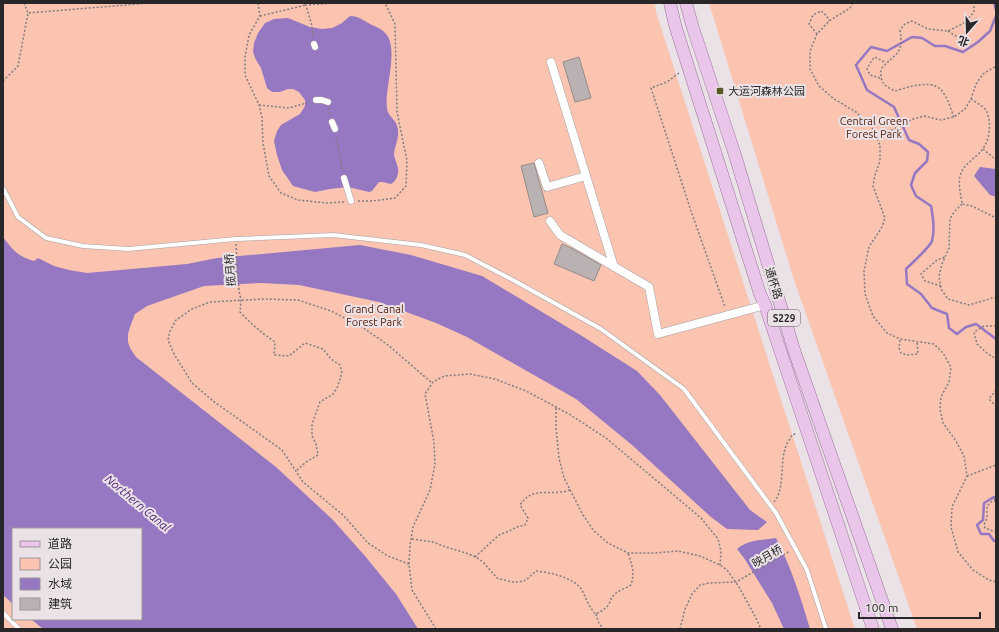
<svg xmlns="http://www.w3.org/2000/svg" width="999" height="632" viewBox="0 0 999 632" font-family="Ubuntu,'Noto Sans SC',sans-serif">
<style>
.green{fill:#fac4b1;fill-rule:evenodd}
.water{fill:#9678c2}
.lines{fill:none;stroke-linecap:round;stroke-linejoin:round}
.stream{stroke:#9678c2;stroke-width:2.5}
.building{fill:#bab2b2;stroke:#928b8b}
.service-casing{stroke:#a7a0a3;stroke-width:5}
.pedestrian-casing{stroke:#a7a0a3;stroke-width:7}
.minor-casing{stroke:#a7a0a3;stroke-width:9}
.primary-casing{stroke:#9c749c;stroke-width:13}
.path{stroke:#817c7e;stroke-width:1.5;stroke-dasharray:2 2;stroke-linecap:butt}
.service{stroke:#fff;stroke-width:4}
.pedestrian{stroke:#fff;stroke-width:6}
.minor{stroke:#fff;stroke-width:8}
.primary{stroke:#e9c5e9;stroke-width:12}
.poi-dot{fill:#565b29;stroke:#eae2e6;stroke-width:1.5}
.labels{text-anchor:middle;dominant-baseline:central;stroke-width:4;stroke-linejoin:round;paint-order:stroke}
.shield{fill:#eae2e6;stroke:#635e60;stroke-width:1}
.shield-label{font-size:10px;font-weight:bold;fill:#292627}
.poi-label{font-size:11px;fill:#292627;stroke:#eae2e6;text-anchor:start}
.park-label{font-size:11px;fill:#5a240f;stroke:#eae2e6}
.street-label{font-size:11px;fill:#292627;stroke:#eae2e6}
.water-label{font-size:12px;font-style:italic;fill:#471a74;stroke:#eae2e6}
</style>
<rect width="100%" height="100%" fill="#eae2e6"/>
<g class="green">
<path d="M3 3H655L656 12 855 629H3ZM13 529H141V619H13Z"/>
<polygon points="709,3 996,3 996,629 917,629 794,280"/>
</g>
<g class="water">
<path d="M350 16C359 16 364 21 372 25 376 27 382 29 385 33 400 47 384 89 387 108 387 114 393 118 396 123 401 134 396 142 394 153 394 158 396 160 397 165 400 171 397 181 391 184L382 182H379L372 191 369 192 348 187 330 189 315 192 293 186 282 170 277 155 274 141 277 131 281 125 300 114 305 106V100L299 92 293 89H288L280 92H272L267 88 261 68 256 60 253 52 254 43 258 33 265 23 274 19 288 18 310 27 322 29 332 28 342 23Z"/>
<polygon points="980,167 996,169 996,197 990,195 974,176"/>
<path d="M3 237C13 250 17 256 34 261L38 258 54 266 69 270 87 273 187 264 217 258 360 245 411 255 482 276 582 336 637 371 660 395 750 510 767 522 758 530 727 529 711 517 632 445 576 399 467 337 436 323 379 302 299 285 261 283 204 286 147 306 135 314 130 327 128 334V342L130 348 136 357 276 467 333 520 365 556 396 594 418 629H43L31 619H141V529H13V604L3 595Z"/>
<path d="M776 538C791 567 801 598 810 629H784L772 603 744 558 737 549C747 540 763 540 776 538Z"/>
</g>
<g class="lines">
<g class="stream">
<polyline points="994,3 996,10"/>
<path d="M996 16 990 31 978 42 963 52 945 46H935L922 38 912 37 887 51 871 47 856 65 867 90 894 107 909 140 919 144 928 152 927 161 915 173 911 185 916 196 931 206C933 216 935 230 932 241 930 247 912 263 906 269L907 284 921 294 932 308 947 314 949 328 957 334 966 327 976 324 996 339"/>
<polyline points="996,502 994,497 984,503 983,520 977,525 981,534 989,534 994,541 996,540"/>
</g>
</g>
<g class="building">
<polygon points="579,57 591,98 575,102 563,62"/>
<polygon points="534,163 548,213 534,217 521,166"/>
<polygon points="562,244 573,249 601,265 594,281 554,264"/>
</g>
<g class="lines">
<defs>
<g id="service">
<polyline points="3,188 18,217 46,238 83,246 128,249 236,239 333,235 421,245 465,255 513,280 601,329 684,389 776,513 807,570 826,629"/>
<polyline points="3,613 19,629"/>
</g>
<g id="pedestrian">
<polyline points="314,44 315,47"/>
<polyline points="316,100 322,100 328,102"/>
<polyline points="332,122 335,129"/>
<polyline points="344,178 351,201"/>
</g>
<g id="minor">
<polyline points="551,62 614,267"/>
<polyline points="539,163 547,187 586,176"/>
<polyline points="550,221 560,235 649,287 658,334 765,305"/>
</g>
<g id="primary">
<polyline points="670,3 675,25 760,294 765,305 873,629"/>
<polyline points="686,3 693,28 735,155 794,350 892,629"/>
</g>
</defs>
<use href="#service" class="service-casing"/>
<use href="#pedestrian" class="pedestrian-casing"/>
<use href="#minor" class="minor-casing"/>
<use href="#primary" class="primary-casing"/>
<g class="path">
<polyline points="24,3 28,13"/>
<polyline points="258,3 260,16 249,35 245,57 245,75 259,105 262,117 263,143 269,176 281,193 298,200 327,203 344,202"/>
<polyline points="853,3 850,8 829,21 817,34 810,51 810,69 819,86 834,99 856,112 872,128 880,145 880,161 875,175 873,186 885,218 882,227 869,247 864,271 865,294 873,316 887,333 900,339 934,344 943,353 951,367 949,382 941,397 940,409 943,423 956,441 964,456 967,476 952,507 951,527 958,552 973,570 989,580 996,582"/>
<polyline points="260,16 306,5 304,3"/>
<polyline points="948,31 962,40 966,30 967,19"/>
<polyline points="817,34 809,24 813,15 821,11 827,16 829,21"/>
<polyline points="313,37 312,26 306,5 335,3"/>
<polyline points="679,73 667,82 651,88 691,211 725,307"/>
<polyline points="880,78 870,75 867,69 872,60 875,57 886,63"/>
<polyline points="3,81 18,66 28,13 150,3"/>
<path d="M971 99C975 102 983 106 986 110 992 122 990 140 982 150 976 158 963 164 960 176 958 184 961 196 962 204L972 206 996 218"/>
<polyline points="259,105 289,108 310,102"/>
<polyline points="329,108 331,116"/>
<path d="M954 117C951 110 949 101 944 94 935 77 909 87 895 91 883 85 880 83 881 69 896 52 904 55 900 30L905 24 912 21 928 29 948 31 964 23 974 12V3"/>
<polyline points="336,136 343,172"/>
<polyline points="877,138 913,119 924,116 941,120 954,117 965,109 971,99 976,84 983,74 996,66"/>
<polyline points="983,149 996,160"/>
<polyline points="358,201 371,201 395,198 406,186 407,161 397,112 395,24 385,3"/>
<polyline points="962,204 954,212 950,219 949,248 942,264 939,276 941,289 948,299 969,305 996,297"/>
<path d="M236 244 239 291 241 300 240 312C251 324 262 333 275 342L274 355 289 356 305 343 323 349 331 359 340 365 342 373 337 388 333 394 320 402 312 424V436L316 444 318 455 306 462 296 471"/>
<polyline points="941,286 925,281 921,274 937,260 945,257"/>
<polyline points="996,326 984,326 974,332 977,344 987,353 996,359"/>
<polyline points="900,340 899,348 901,353 907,355 918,354 917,342"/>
<polyline points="996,390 989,399 996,406"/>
<polyline points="556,408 556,427 559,458 564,478 583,515 594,531 608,543 628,553 654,553 678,551 700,556 720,565 727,570 739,587 755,616 761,629"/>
<polyline points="967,476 996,465"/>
<polyline points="996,501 992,501 987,506 987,518 984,525 985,528 995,532 996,531"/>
<path d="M774 502C785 489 780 465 785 449 786 444 790 439 792 435L797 433"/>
<path d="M412 539 433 542 446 547 466 553 476 557 483 562 497 578 504 580 512 582H519L526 580 536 571C549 572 575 578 582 590 586 598 589 608 596 614 601 611 606 609 609 604 611 600 612 596 616 593 620 590 626 588 631 585 635 572 632 566 628 553"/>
<path d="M475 557 499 535 509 531 517 527 525 525 528 518 520 505C531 488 544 494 561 492 564 492 567 491 570 490"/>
<polyline points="409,564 388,556 368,543 343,515 303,482 282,450 213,401 192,383 174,354 168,340 170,331 176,320 192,309 210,302 263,299 298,300 331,311 362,327 388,345 432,383"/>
<polyline points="596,614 599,624 604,629"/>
<polyline points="436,629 412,590 409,564 410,545 413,527 430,490 435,464 434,442 425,394 433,382 444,376 470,374 495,379 526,391 569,414 606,438 701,518 718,539 721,551 720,565"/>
<polyline points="680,629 685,609 692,594 700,585 709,583 736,582 790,551"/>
</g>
<use href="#service" class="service"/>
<use href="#pedestrian" class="pedestrian"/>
<use href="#minor" class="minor"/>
<use href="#primary" class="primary"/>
</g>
<rect class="poi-dot" x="716" y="87" width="8" height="8" rx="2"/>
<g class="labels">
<rect class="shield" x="768" y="310" width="32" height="16" rx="3"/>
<g class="shield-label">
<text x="784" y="318">S229</text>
</g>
<g class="poi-label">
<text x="728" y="91">大运河森林公园</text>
</g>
<g class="park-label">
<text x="874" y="121">Central Green<tspan x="874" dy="13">Forest Park</tspan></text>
<text x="374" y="309">Grand Canal<tspan x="374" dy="13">Forest Park</tspan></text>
</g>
<g class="street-label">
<text transform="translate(230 270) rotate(-94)">揽月桥</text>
<text transform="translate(774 283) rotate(73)">通怀路</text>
<text transform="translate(767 556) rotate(-30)">映月桥</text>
</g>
<g class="water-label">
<text transform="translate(138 503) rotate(40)">Northern Canal</text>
</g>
</g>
<rect width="999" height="632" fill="none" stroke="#292627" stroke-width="8"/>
<rect x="12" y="528" width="130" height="92" fill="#eae2e6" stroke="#9d979a"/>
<rect x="20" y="541" width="20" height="6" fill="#e9c5e9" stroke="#9d979a"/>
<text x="48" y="548" font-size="12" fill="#292627">道路</text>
<rect x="20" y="558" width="20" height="12" fill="#fac4b1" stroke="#9d979a"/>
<text x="48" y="568" font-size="12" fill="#292627">公园</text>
<rect x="20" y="578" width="20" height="12" fill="#9678c2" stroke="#9d979a"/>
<text x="48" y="588" font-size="12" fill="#292627">水域</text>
<rect x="20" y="598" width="20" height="12" fill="#bab2b2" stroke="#9d979a"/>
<text x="48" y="608" font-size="12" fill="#292627">建筑</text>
<g transform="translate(967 32) rotate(200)" stroke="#eae2e6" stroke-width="3" paint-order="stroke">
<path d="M0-3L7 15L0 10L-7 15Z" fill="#292627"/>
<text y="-6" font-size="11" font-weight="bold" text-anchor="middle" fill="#292627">北</text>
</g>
<path d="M859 612v6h121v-6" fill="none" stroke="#292627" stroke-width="2"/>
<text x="865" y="612" font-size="12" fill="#292627" stroke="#eae2e6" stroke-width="3" paint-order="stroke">100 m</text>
</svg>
